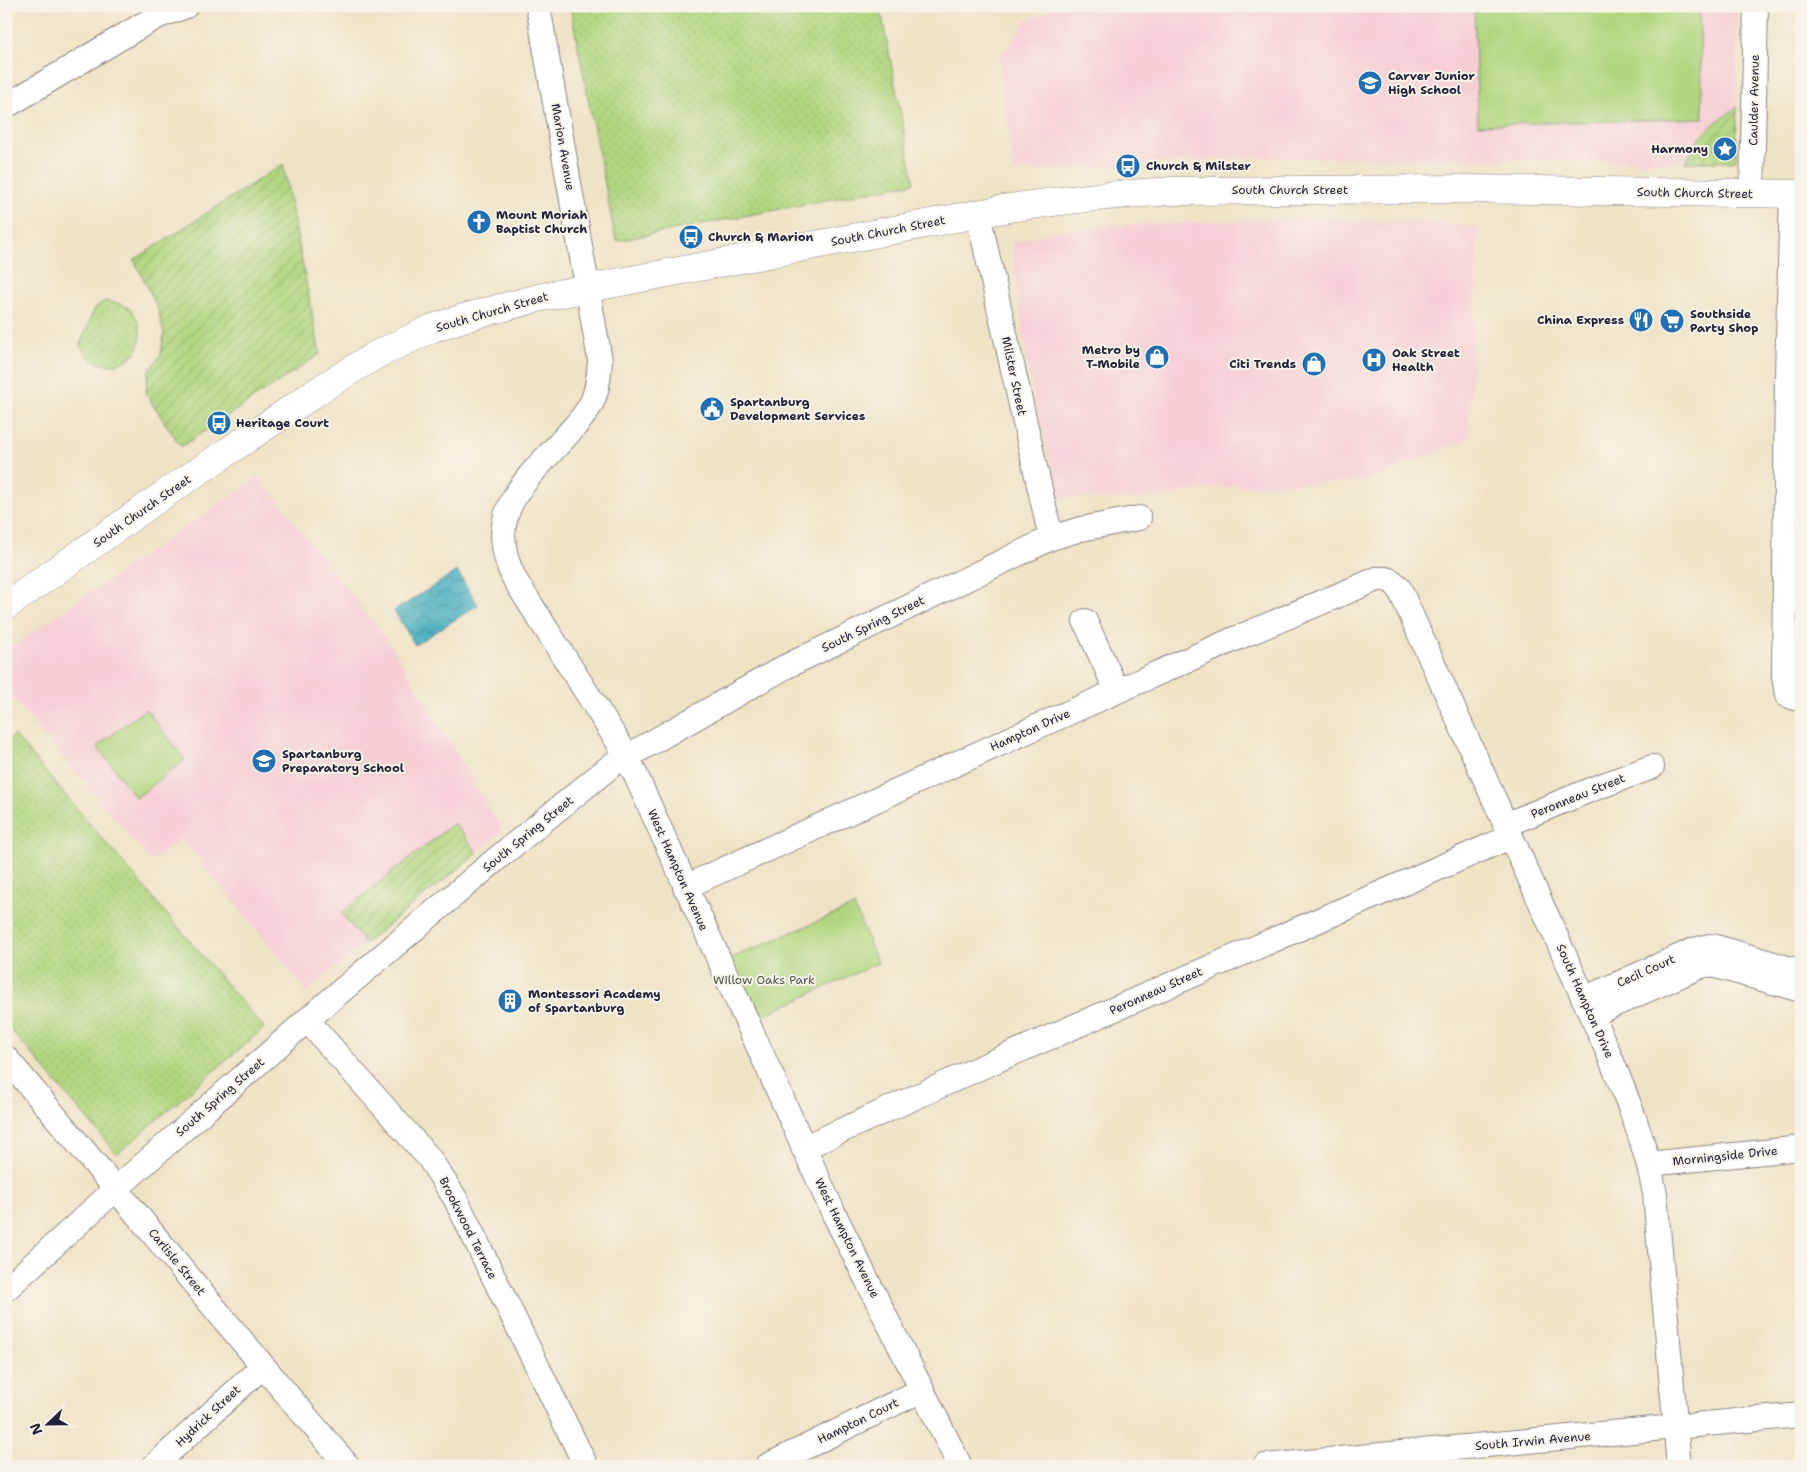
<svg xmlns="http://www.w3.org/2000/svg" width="1807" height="1472" viewBox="0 0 1807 1472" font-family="'Shantell Sans',sans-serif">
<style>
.built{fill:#f6cfd5}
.grass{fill:url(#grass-dots);stroke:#697c5c}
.park{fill:#b0d57e;stroke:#697c5c}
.garden{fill:url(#garden-furrows);stroke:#697c5c}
.water{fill:url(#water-waves);stroke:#30677c}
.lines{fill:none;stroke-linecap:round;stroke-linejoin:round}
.minor-casing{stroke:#888280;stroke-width:26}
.major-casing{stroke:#888280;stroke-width:29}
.minor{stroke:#fff;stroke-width:24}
.major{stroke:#fff;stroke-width:28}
.labels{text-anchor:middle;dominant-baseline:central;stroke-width:4;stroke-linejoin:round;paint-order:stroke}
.poi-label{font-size:12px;font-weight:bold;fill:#22223b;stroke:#f7f3e8;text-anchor:start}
.street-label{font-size:12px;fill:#22223b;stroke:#f7f3e8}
.park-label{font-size:12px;fill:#4d584f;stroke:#f7f3e8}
</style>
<defs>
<pattern id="grass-dots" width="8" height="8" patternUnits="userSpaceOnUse" patternTransform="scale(1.25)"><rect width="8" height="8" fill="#b0d57e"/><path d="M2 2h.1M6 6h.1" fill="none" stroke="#97b76e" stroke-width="1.8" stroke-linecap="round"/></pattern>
<pattern id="garden-furrows" width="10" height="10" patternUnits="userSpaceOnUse" patternTransform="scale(1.25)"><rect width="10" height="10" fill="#b0d57e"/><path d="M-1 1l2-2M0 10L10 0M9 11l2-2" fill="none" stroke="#97b76e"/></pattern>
<pattern id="water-waves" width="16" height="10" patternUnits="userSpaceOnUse" patternTransform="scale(1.25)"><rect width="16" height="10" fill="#3facbd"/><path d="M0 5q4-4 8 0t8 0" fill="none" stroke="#348c9b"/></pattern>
</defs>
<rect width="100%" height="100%" fill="#f7f3e8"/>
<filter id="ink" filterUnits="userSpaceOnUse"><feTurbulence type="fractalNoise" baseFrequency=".02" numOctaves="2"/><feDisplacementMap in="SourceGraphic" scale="10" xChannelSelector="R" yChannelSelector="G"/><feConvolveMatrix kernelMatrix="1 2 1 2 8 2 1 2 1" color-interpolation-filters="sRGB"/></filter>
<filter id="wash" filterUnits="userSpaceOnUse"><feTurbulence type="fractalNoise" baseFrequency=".0096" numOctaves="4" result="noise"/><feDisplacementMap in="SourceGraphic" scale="20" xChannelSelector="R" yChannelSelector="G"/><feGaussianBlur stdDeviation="1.12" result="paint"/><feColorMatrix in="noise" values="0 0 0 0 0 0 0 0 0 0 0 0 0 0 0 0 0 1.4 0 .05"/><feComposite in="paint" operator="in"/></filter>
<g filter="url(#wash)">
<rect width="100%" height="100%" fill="#efe3c6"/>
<g class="built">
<polygon points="1060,6 1737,6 1737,107 1715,123 1700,138 1685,162 1248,157 1014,172 999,59 1025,21"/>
<polygon points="1275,219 1430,222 1478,227 1469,438 1366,481 1216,487 1144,499 1058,498 1027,365 1011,242 1049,233 1124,225"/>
<polygon points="259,477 393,648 503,831 306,991 182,838 152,861 6,691 6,650"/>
</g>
<g class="grass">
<polygon points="570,6 880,6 914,183 616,241"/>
<path d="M105 301C112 302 124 304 130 309 141 320 145 343 133 355 115 372 89 366 80 344L95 308Z"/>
<polygon points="14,735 264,1028 117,1154 6,1024 6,742"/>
</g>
<g class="park">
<polygon points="1474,6 1699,6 1703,118 1478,125"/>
<polygon points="146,709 185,760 136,798 97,746"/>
<polygon points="854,906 878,963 747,1023 720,963"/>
</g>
<g class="garden">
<polygon points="1737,107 1736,159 1732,162 1685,162 1700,138 1715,123"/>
<polygon points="283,164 320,354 181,447 146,394 148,372 161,355 164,333 157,307 134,260"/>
<polygon points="454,823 478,853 365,943 341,913"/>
</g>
<polygon class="water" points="457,571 478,605 415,645 394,611"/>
</g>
<g filter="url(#ink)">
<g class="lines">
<defs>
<g id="minor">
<path d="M538 6 600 360C599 374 598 389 592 402 586 415 576 425 567 435 526 481 481 513 515 580L627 756 834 1214 960 1466"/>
<polyline points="6,106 142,25 161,15 186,6"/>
<polyline points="1792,193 1787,375 1784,677 1787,695 1801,700"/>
<polyline points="1752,194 1756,6"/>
<polyline points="978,214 1051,538"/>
<polyline points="1085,621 1117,691"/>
<polyline points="1505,825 1590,790 1652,767"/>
<path d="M685 887 1041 725 1230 641 1377 579C1387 578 1392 580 1399 588L1608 1052C1627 1098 1646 1144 1655 1194L1679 1466"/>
<polyline points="1584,999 1694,950 1709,946 1716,947 1801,972"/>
<polyline points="1591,1015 1701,966 1709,964 1801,990"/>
<polyline points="307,1020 429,1158 455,1198 586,1466"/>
<path d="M6 1058C121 1193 232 1332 348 1466"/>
<polyline points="803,1148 986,1065 1510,837"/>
<polyline points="1649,1164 1801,1148"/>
<polyline points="6,1289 117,1188 307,1020 500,856 612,765 785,667 1051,538 1081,529 1139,518"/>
<polyline points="154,1466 262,1367"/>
<polyline points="767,1466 922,1390"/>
<polyline points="1265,1466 1801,1415"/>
</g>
<path id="major" d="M6 606 169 491 327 385 376 355 433 328 463 318 542 297 1009 208C1063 200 1117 194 1172 191L1461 189 1801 194"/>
</defs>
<use href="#minor" class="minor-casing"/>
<use href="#major" class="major-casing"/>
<use href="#minor" class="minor"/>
<use href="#major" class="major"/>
</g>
</g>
<defs>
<symbol id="school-disc" viewBox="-11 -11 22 22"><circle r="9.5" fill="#1f6fb2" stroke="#f7f3e8"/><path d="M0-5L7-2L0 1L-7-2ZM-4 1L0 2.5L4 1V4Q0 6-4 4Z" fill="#fff"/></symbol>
<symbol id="sight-disc" viewBox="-11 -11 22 22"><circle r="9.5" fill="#1f6fb2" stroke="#f7f3e8"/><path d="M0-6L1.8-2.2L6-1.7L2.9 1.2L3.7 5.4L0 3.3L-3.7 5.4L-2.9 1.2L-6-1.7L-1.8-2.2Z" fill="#fff"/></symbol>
<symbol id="bus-disc" viewBox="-11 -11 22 22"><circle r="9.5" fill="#1f6fb2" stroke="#f7f3e8"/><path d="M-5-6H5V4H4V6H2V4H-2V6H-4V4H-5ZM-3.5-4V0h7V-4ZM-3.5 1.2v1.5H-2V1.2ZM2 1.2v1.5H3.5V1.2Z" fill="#fff"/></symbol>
<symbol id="church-disc" viewBox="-11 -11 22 22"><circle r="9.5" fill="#1f6fb2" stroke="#f7f3e8"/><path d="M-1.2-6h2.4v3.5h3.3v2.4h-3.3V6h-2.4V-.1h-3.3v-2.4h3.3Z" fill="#fff"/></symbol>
<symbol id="restaurant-disc" viewBox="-11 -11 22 22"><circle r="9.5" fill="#1f6fb2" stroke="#f7f3e8"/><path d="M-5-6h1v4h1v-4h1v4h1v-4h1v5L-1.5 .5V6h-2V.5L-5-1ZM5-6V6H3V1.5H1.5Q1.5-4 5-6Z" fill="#fff"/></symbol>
<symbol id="supermarket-disc" viewBox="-11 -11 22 22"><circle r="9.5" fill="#1f6fb2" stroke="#f7f3e8"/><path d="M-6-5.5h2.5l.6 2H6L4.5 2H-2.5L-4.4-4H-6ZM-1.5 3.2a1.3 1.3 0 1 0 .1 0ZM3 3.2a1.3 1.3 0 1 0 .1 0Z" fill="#fff"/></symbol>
<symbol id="shop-disc" viewBox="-11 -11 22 22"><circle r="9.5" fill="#1f6fb2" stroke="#f7f3e8"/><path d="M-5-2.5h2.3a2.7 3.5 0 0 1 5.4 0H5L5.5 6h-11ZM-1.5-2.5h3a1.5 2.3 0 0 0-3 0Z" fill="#fff"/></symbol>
<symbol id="hospital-disc" viewBox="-11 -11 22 22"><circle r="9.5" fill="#1f6fb2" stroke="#f7f3e8"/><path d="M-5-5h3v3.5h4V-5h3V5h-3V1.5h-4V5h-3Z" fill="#fff"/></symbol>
<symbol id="civic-disc" viewBox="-11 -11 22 22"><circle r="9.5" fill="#1f6fb2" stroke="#f7f3e8"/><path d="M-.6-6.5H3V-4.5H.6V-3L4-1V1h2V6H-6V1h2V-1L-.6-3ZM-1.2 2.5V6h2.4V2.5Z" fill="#fff"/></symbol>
<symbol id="building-disc" viewBox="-11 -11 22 22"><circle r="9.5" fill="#1f6fb2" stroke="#f7f3e8"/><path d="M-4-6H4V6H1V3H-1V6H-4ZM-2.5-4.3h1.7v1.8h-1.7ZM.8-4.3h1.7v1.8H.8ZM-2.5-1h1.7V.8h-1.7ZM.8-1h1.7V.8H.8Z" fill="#fff"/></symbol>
</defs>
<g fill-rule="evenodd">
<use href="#school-disc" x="1356" y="69" width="28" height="28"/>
<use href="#sight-disc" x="1711" y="135" width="28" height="28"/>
<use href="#bus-disc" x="1114" y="152" width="28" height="28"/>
<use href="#church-disc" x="465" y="208" width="28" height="28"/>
<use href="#bus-disc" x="677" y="223" width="28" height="28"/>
<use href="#restaurant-disc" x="1627" y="306" width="28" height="28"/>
<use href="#supermarket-disc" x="1658" y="307" width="28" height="28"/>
<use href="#shop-disc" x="1143" y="343" width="28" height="28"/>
<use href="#hospital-disc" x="1360" y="346" width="28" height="28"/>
<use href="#shop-disc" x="1300" y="350" width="28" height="28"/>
<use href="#civic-disc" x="698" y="395" width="28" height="28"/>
<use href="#bus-disc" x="205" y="409" width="28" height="28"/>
<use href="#school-disc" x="250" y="747" width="28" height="28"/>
<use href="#building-disc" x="496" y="987" width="28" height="28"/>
</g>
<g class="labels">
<g class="poi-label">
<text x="1388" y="76">Carver Junior<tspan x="1388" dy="14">High School</tspan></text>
<text x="1708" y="149" text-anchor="end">Harmony</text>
<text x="1146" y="166">Church &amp; Milster</text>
<text x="496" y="215">Mount Moriah<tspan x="496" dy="14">Baptist Church</tspan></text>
<text x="708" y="237">Church &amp; Marion</text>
<text x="1690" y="314">Southside<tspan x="1690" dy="14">Party Shop</tspan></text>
<text x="1624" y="320" text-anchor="end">China Express</text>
<text x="1140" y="350" text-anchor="end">Metro by<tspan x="1140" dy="14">T-Mobile</tspan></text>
<text x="1392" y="353">Oak Street<tspan x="1392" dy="14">Health</tspan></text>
<text x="1296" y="364" text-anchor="end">Citi Trends</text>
<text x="730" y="402">Spartanburg<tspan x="730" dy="14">Development Services</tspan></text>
<text x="236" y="423">Heritage Court</text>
<text x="282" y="754">Spartanburg<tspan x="282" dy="14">Preparatory School</tspan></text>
<text x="528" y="994">Montessori Academy<tspan x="528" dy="14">of Spartanburg</tspan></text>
</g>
<g class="street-label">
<text transform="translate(1754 100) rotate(-89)">Caulder Avenue</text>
<text transform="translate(563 147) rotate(80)">Marion Avenue</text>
<text x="1290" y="190">South Church Street</text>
<text transform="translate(1695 193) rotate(1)">South Church Street</text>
<text transform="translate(888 231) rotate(-11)">South Church Street</text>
<text transform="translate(492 312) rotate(-16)">South Church Street</text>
<text transform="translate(1014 376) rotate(78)">Milster Street</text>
<text transform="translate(142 511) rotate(-35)">South Church Street</text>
<text transform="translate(873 624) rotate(-26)">South Spring Street</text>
<text transform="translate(1030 730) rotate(-24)">Hampton Drive</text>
<text transform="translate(1578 796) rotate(-22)">Peronneau Street</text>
<text transform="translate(528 834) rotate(-39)">South Spring Street</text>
<text transform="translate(678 870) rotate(66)">West Hampton Avenue</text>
<text transform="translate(1646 971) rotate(-24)">Cecil Court</text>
<text transform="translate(1156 991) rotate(-24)">Peronneau Street</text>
<text transform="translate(1585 1001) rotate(66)">South Hampton Drive</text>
<text transform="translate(220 1097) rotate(-41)">South Spring Street</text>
<text transform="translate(1725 1156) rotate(-6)">Morningside Drive</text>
<text transform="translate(468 1228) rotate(63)">Brookwood Terrace</text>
<text transform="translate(847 1238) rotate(64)">West Hampton Avenue</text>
<text transform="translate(177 1262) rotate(51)">Carlisle Street</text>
<text transform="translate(208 1416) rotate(-43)">Hydrick Street</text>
<text transform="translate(858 1421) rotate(-26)">Hampton Court</text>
<text transform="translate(1533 1441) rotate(-5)">South Irwin Avenue</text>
</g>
<g class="park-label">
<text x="764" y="980">Willow Oaks Park</text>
</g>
</g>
<rect width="1807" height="1472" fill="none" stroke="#f7f3e8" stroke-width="25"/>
<g transform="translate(48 1424) rotate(248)" stroke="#f7f3e8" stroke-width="4" paint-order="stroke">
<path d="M0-4L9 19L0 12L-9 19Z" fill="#22223b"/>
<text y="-8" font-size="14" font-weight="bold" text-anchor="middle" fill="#22223b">N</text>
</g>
</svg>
